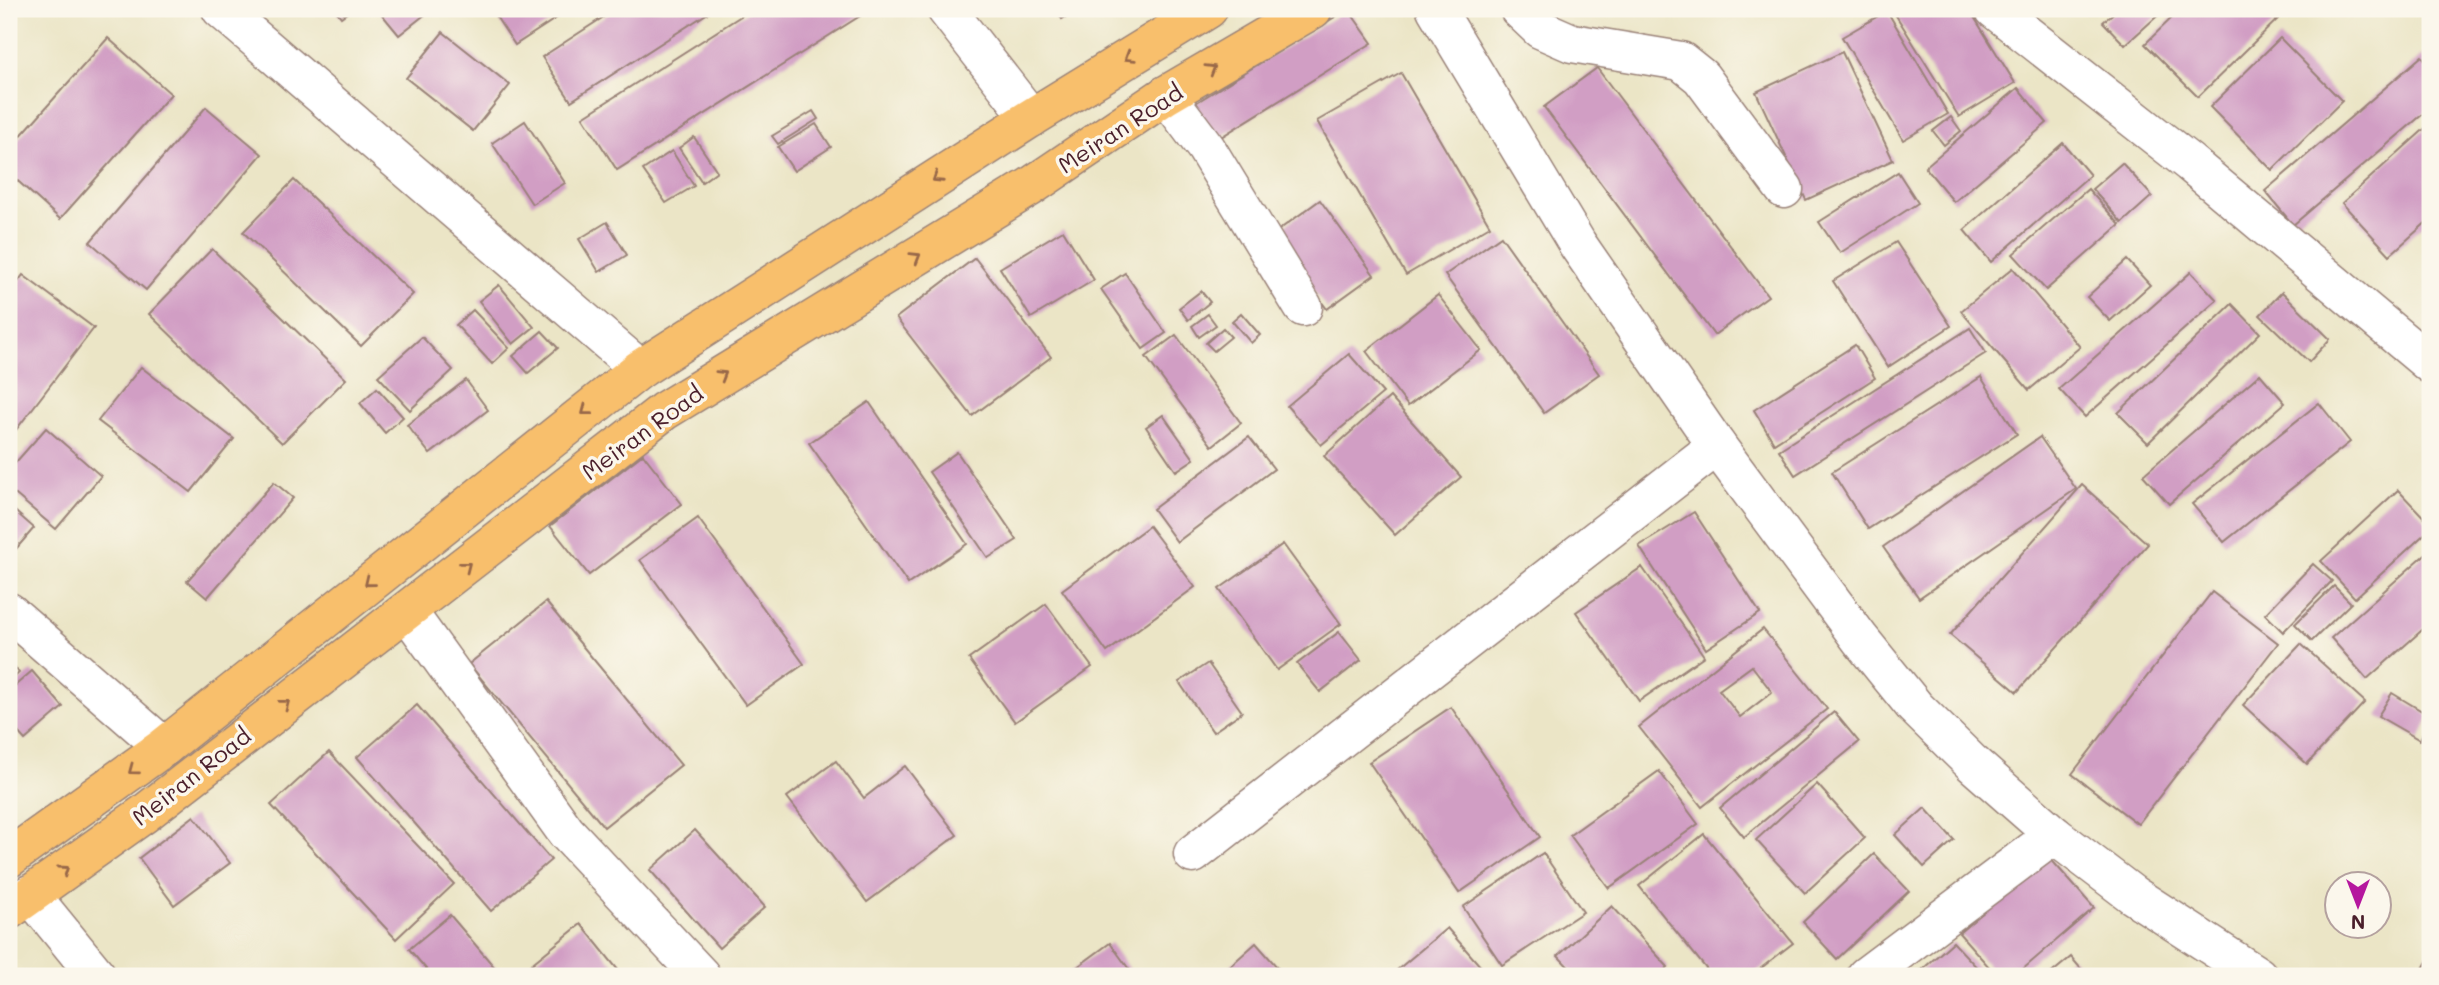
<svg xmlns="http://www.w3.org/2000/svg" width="2439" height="985" viewBox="0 0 2439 985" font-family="Mali,sans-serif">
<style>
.building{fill:#d19ec4;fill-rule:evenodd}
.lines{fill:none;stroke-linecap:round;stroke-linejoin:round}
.minor-casing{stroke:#9a8278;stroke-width:41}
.major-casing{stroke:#9a8278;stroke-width:41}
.minor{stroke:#fff;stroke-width:38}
.major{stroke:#f8bf6c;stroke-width:38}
.oneway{stroke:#986748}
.labels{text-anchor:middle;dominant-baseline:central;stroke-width:7;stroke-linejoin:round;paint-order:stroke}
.street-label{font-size:23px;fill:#4a1f2b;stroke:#fbf7ec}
</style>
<rect width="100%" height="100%" fill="#fbf7ec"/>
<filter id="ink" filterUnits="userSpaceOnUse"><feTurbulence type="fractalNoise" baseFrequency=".0143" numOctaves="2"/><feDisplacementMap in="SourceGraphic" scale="14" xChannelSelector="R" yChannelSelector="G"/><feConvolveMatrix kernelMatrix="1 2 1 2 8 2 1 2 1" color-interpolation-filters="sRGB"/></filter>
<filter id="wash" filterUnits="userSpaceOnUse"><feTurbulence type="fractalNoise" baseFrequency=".00686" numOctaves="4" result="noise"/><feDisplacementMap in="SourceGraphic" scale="28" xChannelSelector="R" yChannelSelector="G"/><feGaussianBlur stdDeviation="1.57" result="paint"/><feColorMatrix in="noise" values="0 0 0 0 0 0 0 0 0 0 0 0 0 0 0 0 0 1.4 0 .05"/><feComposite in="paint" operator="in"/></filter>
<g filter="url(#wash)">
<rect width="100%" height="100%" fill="#ebe5c6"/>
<g id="blocks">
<g class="building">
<polygon points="335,9 352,9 341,17"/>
<polygon points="383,9 432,9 399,35 380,12"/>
<polygon points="491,9 556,9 561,15 515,45"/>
<polygon points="616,9 714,9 571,101 542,57"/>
<polygon points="752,9 871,9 617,170 583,117"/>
<polygon points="1056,9 1078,9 1062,19"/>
<polygon points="1348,9 1372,43 1216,140 1194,104"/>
<polygon points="1892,9 1969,9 2015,83 1959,117"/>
<polygon points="2118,9 2165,9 2125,45 2103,22"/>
<polygon points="2181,9 2288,9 2198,97 2145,44"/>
<polygon points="1887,11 1948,114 1903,140 1842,37"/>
<polygon points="443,32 510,85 473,131 406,78"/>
<polygon points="108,38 171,94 60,219 9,173 9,149"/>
<polygon points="2280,38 2342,101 2272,170 2210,107"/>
<polygon points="1842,52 1893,160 1806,200 1756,92"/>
<polygon points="2422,56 2430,66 2430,108 2293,225 2265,191"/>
<polygon points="1597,68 1768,296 1714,335 1544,107"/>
<polygon points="1401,73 1490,226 1406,275 1317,121"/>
<polygon points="2018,88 2047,123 1954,202 1925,167"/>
<polygon points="206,107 262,154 146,290 90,242"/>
<polygon points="813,111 818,119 778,144 772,136"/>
<polygon points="1951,117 1961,131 1944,145 1933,131"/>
<polygon points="525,121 565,183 532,204 492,143"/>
<polygon points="816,124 831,147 794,171 778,147"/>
<polygon points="2430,124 2430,219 2390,255 2342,203"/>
<polygon points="694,137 717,171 702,182 679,148"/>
<polygon points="2063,143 2090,175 1991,262 1964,230"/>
<polygon points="672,151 694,186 666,203 643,170"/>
<polygon points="2122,163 2152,196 2122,223 2092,189"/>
<polygon points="1898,172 1918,203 1840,253 1819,222"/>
<polygon points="294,180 413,294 361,346 243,232"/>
<polygon points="2088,189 2120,225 2046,290 2013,254"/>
<polygon points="1320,200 1374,275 1327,309 1272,235"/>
<polygon points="607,222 627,255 599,272 579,239"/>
<polygon points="1063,230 1094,280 1031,318 1000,268"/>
<polygon points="1501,236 1599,374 1544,413 1445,275"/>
<polygon points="1896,242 1951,326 1888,367 1833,281"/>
<polygon points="212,249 346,379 282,443 149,314"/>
<polygon points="975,258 1051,357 972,416 896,318"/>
<polygon points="2127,260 2150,285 2110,321 2087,297"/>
<polygon points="2013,268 2080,347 2029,390 1961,311"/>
<polygon points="2191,272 2217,300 2085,417 2059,389"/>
<polygon points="1125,273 1166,333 1143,349 1101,289"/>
<polygon points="23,275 94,328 9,439 9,294"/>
<polygon points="499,285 534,327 513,344 479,301"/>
<polygon points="1201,291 1210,302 1188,320 1179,308"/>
<polygon points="2282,292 2330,339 2309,362 2260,315"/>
<polygon points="1438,295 1481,350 1408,406 1366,351"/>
<polygon points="2232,304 2260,333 2148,443 2118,413"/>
<polygon points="473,310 509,348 492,364 456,325"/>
<polygon points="1241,313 1260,335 1251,343 1232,321"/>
<polygon points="1208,314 1216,325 1199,337 1192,326"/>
<polygon points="1223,328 1231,337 1214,351 1206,343"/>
<polygon points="1970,328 1986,353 1795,475 1779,450"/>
<polygon points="542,331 558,348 528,373 513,356"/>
<polygon points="1176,335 1241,423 1212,446 1146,357"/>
<polygon points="422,337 453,370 410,410 378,376"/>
<polygon points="1855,345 1875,378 1774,443 1754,410"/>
<polygon points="1349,354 1383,393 1321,445 1287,406"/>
<polygon points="141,367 234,439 191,492 98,421"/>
<polygon points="2260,374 2285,403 2169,504 2143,475"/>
<polygon points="1981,377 2017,434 1868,529 1832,472"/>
<polygon points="466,380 488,410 430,454 407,425"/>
<polygon points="377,388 403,417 385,433 360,403"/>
<polygon points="1390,397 1461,477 1395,535 1324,456"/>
<polygon points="869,402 967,544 908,584 809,443"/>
<polygon points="2319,403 2350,442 2224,542 2192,504"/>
<polygon points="1163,415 1194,459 1176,471 1146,427"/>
<polygon points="46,428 101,476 56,529 9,489 9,470"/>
<polygon points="1249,437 1274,469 1177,542 1153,509"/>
<polygon points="2040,437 2076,489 1919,598 1883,547"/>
<polygon points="957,452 1017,540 988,558 929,472"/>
<polygon points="643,454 682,504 589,575 550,526"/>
<polygon points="274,482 293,498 207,598 187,581"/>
<polygon points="2082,485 2148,544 2017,692 1950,635"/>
<polygon points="2398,490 2430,524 2430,529 2355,598 2321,561"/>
<polygon points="9,506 34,528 9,557"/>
<polygon points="1694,512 1760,613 1706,649 1639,546"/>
<polygon points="698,518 804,664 746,705 640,560"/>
<polygon points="1149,526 1195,587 1107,652 1062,590"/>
<polygon points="1283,544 1341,624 1277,670 1219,589"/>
<polygon points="2430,550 2430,623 2367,679 2331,638"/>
<polygon points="2313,564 2332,581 2283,632 2265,614"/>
<polygon points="1642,567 1704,656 1639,701 1576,612"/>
<polygon points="2334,586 2351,603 2312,641 2295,624"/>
<polygon points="2212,592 2278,643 2138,824 2072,774"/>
<polygon points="546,602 681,765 604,827 469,664"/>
<polygon points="1046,604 1092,667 1015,722 969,659"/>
<path d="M1763 629 1827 709 1702 807 1639 727ZM1752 666 1772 692 1740 717 1719 690Z"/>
<polygon points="1339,632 1361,660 1320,692 1297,664"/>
<polygon points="2301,644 2365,702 2307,764 2243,705"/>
<polygon points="9,660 19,673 9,682"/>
<polygon points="1208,663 1242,712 1213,732 1179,682"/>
<polygon points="32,671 63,707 25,740 9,722 9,691"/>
<polygon points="2392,693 2430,716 2420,740 2378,716"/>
<polygon points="417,705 551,860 491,911 357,757"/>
<polygon points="1451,707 1540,837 1459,893 1369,762"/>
<polygon points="1834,712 1859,742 1744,837 1720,808"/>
<polygon points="329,752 454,884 396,939 271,805"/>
<polygon points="836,761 864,798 905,766 957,835 867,902 787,797"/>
<polygon points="1659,771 1698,824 1609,888 1570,835"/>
<polygon points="1817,784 1865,838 1805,893 1756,840"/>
<polygon points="1925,808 1954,840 1924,867 1895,835"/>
<polygon points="194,816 230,863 174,905 139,858"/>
<polygon points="695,830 765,907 719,948 650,870"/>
<polygon points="1704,834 1793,943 1751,976 1712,976 1639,886"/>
<polygon points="1543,853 1583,912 1502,965 1463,907"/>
<polygon points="1874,854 1909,891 1837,959 1803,922"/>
<polygon points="2048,856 2094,908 2015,976 1997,976 1959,933"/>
<polygon points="1612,906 1668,967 1658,976 1577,976 1558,956"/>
<polygon points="450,915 502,976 432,976 409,949"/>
<polygon points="581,924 623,976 520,976 519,974"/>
<polygon points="1447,928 1489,976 1390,976"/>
<polygon points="1953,942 1985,976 1915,976"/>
<polygon points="1110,943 1134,976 1065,976"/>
<polygon points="1256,943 1285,976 1223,976 1221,974"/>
<polygon points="2430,956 2430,976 2419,976"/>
<polygon points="2071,957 2087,976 2048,976"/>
<polygon points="1550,969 1556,976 1542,976"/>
</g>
</g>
</g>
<g filter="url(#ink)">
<use href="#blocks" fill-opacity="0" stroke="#9a8278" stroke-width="2"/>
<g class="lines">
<defs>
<g id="minor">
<polyline points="221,9 640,369"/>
<polyline points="946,9 1031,118"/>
<polyline points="1436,9 1578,245 1717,446 1860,639 1915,707 1972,763 2054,835 2133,895 2258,976"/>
<polyline points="1519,9 1540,29 1572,43 1681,61 1701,77 1784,189"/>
<polyline points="1994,9 2190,163 2430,364"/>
<polyline points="1166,95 1206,148 1303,307"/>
<polyline points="407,611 566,832 701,976"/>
<polyline points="9,612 164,747"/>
<polyline points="1193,854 1717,446"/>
<polyline points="30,894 97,976"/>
<polyline points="1866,976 2054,835"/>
</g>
<g id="major">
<polyline points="9,858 164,747 640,369 1031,118 1208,9"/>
<polyline points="9,910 144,814 664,411 1030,187 1166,95 1313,9"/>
</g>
</defs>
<use href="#minor" class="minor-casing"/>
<use href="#major" class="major-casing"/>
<use href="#minor" class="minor"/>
<use href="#major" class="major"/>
</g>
<defs><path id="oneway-chevron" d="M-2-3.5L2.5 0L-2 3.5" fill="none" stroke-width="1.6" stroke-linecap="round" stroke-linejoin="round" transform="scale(1.75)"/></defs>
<g class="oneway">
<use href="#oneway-chevron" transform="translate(1129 57) rotate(148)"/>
<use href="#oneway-chevron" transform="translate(1211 69) rotate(-31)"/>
<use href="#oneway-chevron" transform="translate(937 178) rotate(147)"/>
<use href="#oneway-chevron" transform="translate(916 257) rotate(-31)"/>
<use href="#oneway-chevron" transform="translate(722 375) rotate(-31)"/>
<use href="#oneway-chevron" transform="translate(586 411) rotate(142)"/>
<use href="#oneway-chevron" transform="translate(466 566) rotate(-38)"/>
<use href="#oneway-chevron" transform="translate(369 582) rotate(141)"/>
<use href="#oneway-chevron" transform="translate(285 704) rotate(-38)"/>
<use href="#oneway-chevron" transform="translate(133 770) rotate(143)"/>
<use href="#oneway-chevron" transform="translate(64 870) rotate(-35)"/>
</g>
</g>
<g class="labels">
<g class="street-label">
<text transform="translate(1120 128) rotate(-33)">Meiran Road</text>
<text transform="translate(642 432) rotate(-36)">Meiran Road</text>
<text transform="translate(191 776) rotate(-38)">Meiran Road</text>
</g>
</g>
<rect width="2439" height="985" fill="none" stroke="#fbf7ec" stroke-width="35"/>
<g transform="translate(2358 905) rotate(180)"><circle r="33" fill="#fbf7ec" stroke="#b4a19f" stroke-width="2"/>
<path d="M0-5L12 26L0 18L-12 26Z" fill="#b5179e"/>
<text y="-10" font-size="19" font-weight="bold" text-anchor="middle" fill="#4a1f2b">N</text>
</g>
</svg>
